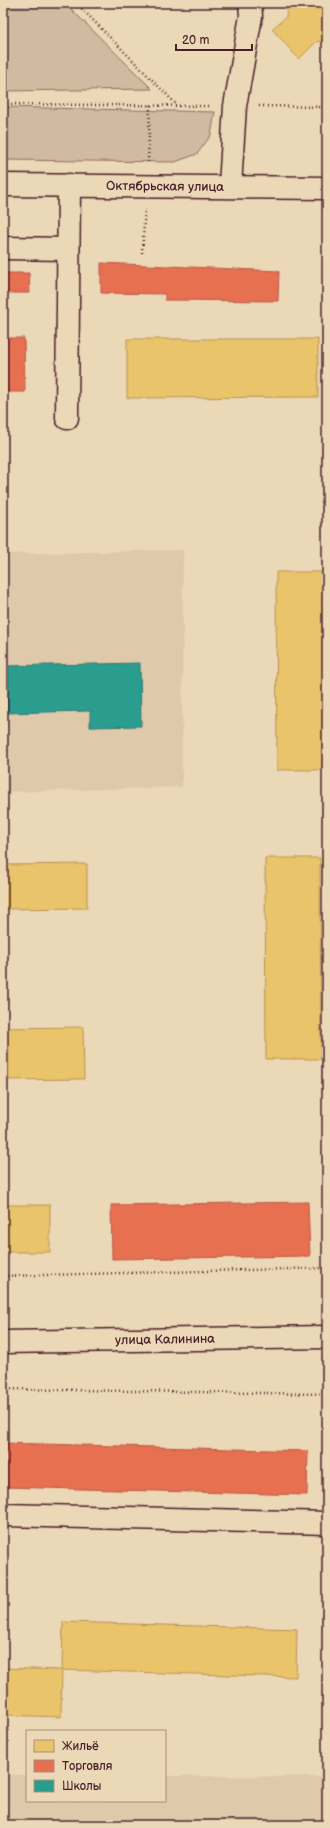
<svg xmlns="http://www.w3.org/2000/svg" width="330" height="1828" viewBox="0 0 330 1828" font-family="'Balsamiq Sans',sans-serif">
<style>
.built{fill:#dec9ab}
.green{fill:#d0baa0;stroke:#8d6c66}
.homes{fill:#e9c46a;stroke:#b99257}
.shops{fill:#e76f51;stroke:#b85746}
.schools{fill:#2a9d8f;stroke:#347771}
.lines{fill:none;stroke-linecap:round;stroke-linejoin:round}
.minor-casing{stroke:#4a1f2b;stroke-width:25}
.major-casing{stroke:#4a1f2b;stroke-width:25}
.path{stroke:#4a1f2b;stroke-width:2.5;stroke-dasharray:1 3;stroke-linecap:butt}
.minor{stroke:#ebd8b6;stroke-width:22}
.major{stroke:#ebd8b6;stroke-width:22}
.labels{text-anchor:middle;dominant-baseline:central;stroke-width:4;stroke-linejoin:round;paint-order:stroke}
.street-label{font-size:13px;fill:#4a1f2b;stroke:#ebd8b6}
</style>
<rect width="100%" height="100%" fill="#ebd8b6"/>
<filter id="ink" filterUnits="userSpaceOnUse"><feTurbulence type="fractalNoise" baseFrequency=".025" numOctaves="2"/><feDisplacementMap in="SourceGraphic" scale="8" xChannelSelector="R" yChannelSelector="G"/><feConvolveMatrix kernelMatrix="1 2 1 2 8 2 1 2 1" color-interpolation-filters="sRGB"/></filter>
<g filter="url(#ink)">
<g class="built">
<polygon points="183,550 182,787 3,792 3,554"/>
<polygon points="3,1775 27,1775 27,1801 165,1801 165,1776 327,1777 327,1825 3,1825"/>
</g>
<g class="green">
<polygon points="3,3 65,3 152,89 3,91"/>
<polygon points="3,107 215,112 211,135 197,154 175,162 3,160"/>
</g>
<g class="homes">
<polygon points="287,3 327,3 327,41 316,42 299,59 272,29 286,17"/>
<polygon points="127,339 318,339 318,397 127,398"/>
<polygon points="3,498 5,526 3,526"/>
<polygon points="276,572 327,572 327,770 277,770"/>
<polygon points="265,858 320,858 321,1059 266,1059"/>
<polygon points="87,864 87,908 3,909 3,865"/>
<polygon points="83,1027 84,1079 3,1080 3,1028"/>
<rect x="3" y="1205" width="47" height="47"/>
<polygon points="63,1622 297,1629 296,1677 62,1670"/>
<polygon points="3,1668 62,1670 61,1717 3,1715"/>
</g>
<g class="shops">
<polygon points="101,263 279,271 278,301 165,300 165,294 101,293"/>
<polygon points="3,273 29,273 30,293 3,293"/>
<polygon points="3,338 24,338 25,392 3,392"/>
<polygon points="308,1202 310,1256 112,1259 111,1205"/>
<polygon points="3,1443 308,1451 307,1495 3,1487"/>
</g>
<polygon class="schools" points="140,663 141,726 90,727 90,711 5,713 4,666"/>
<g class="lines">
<defs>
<g id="minor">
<polyline points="230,186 235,106 251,16 250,3"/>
<polyline points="3,248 68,249"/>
<polyline points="67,418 69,185"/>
<path id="s1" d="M3 1342 327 1337"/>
<polyline points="3,1515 327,1523"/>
</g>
<g id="major">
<path id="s2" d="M3 185 327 188"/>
</g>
</defs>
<use href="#minor" class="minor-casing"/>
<use href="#major" class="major-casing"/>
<g class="path">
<polyline points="76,3 177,105"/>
<polyline points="3,104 210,106"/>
<polyline points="259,106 327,107"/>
<polyline points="148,162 150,105"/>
<polyline points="142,253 145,209"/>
<polyline points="3,1276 327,1268"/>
<polyline points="3,1389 327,1394"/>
</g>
<use href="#minor" class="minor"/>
<use href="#major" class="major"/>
</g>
</g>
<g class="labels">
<g class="street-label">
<text stroke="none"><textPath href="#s2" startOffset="162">Октябрьская улица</textPath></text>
<text stroke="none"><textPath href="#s1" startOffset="162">улица Калинина</textPath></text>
</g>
</g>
<rect width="330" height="1828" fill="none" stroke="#ebd8b6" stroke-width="16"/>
<rect x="8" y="8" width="314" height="1812" fill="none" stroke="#4a1f2b" stroke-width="1.5" filter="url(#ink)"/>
<rect x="26" y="1730" width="140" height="72" fill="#ebd8b6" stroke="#ab8e7e"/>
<rect x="34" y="1740" width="20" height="12" fill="#e9c46a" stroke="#ab8e7e"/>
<text x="62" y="1750" font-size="12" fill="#4a1f2b">Жильё</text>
<rect x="34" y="1760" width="20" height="12" fill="#e76f51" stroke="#ab8e7e"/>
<text x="62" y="1770" font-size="12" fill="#4a1f2b">Торговля</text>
<rect x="34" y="1780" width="20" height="12" fill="#2a9d8f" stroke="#ab8e7e"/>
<text x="62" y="1790" font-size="12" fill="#4a1f2b">Школы</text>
<path d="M176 44v6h76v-6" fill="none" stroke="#4a1f2b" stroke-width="2"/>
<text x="182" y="44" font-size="12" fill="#4a1f2b" stroke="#ebd8b6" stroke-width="3" paint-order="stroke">20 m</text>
</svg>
